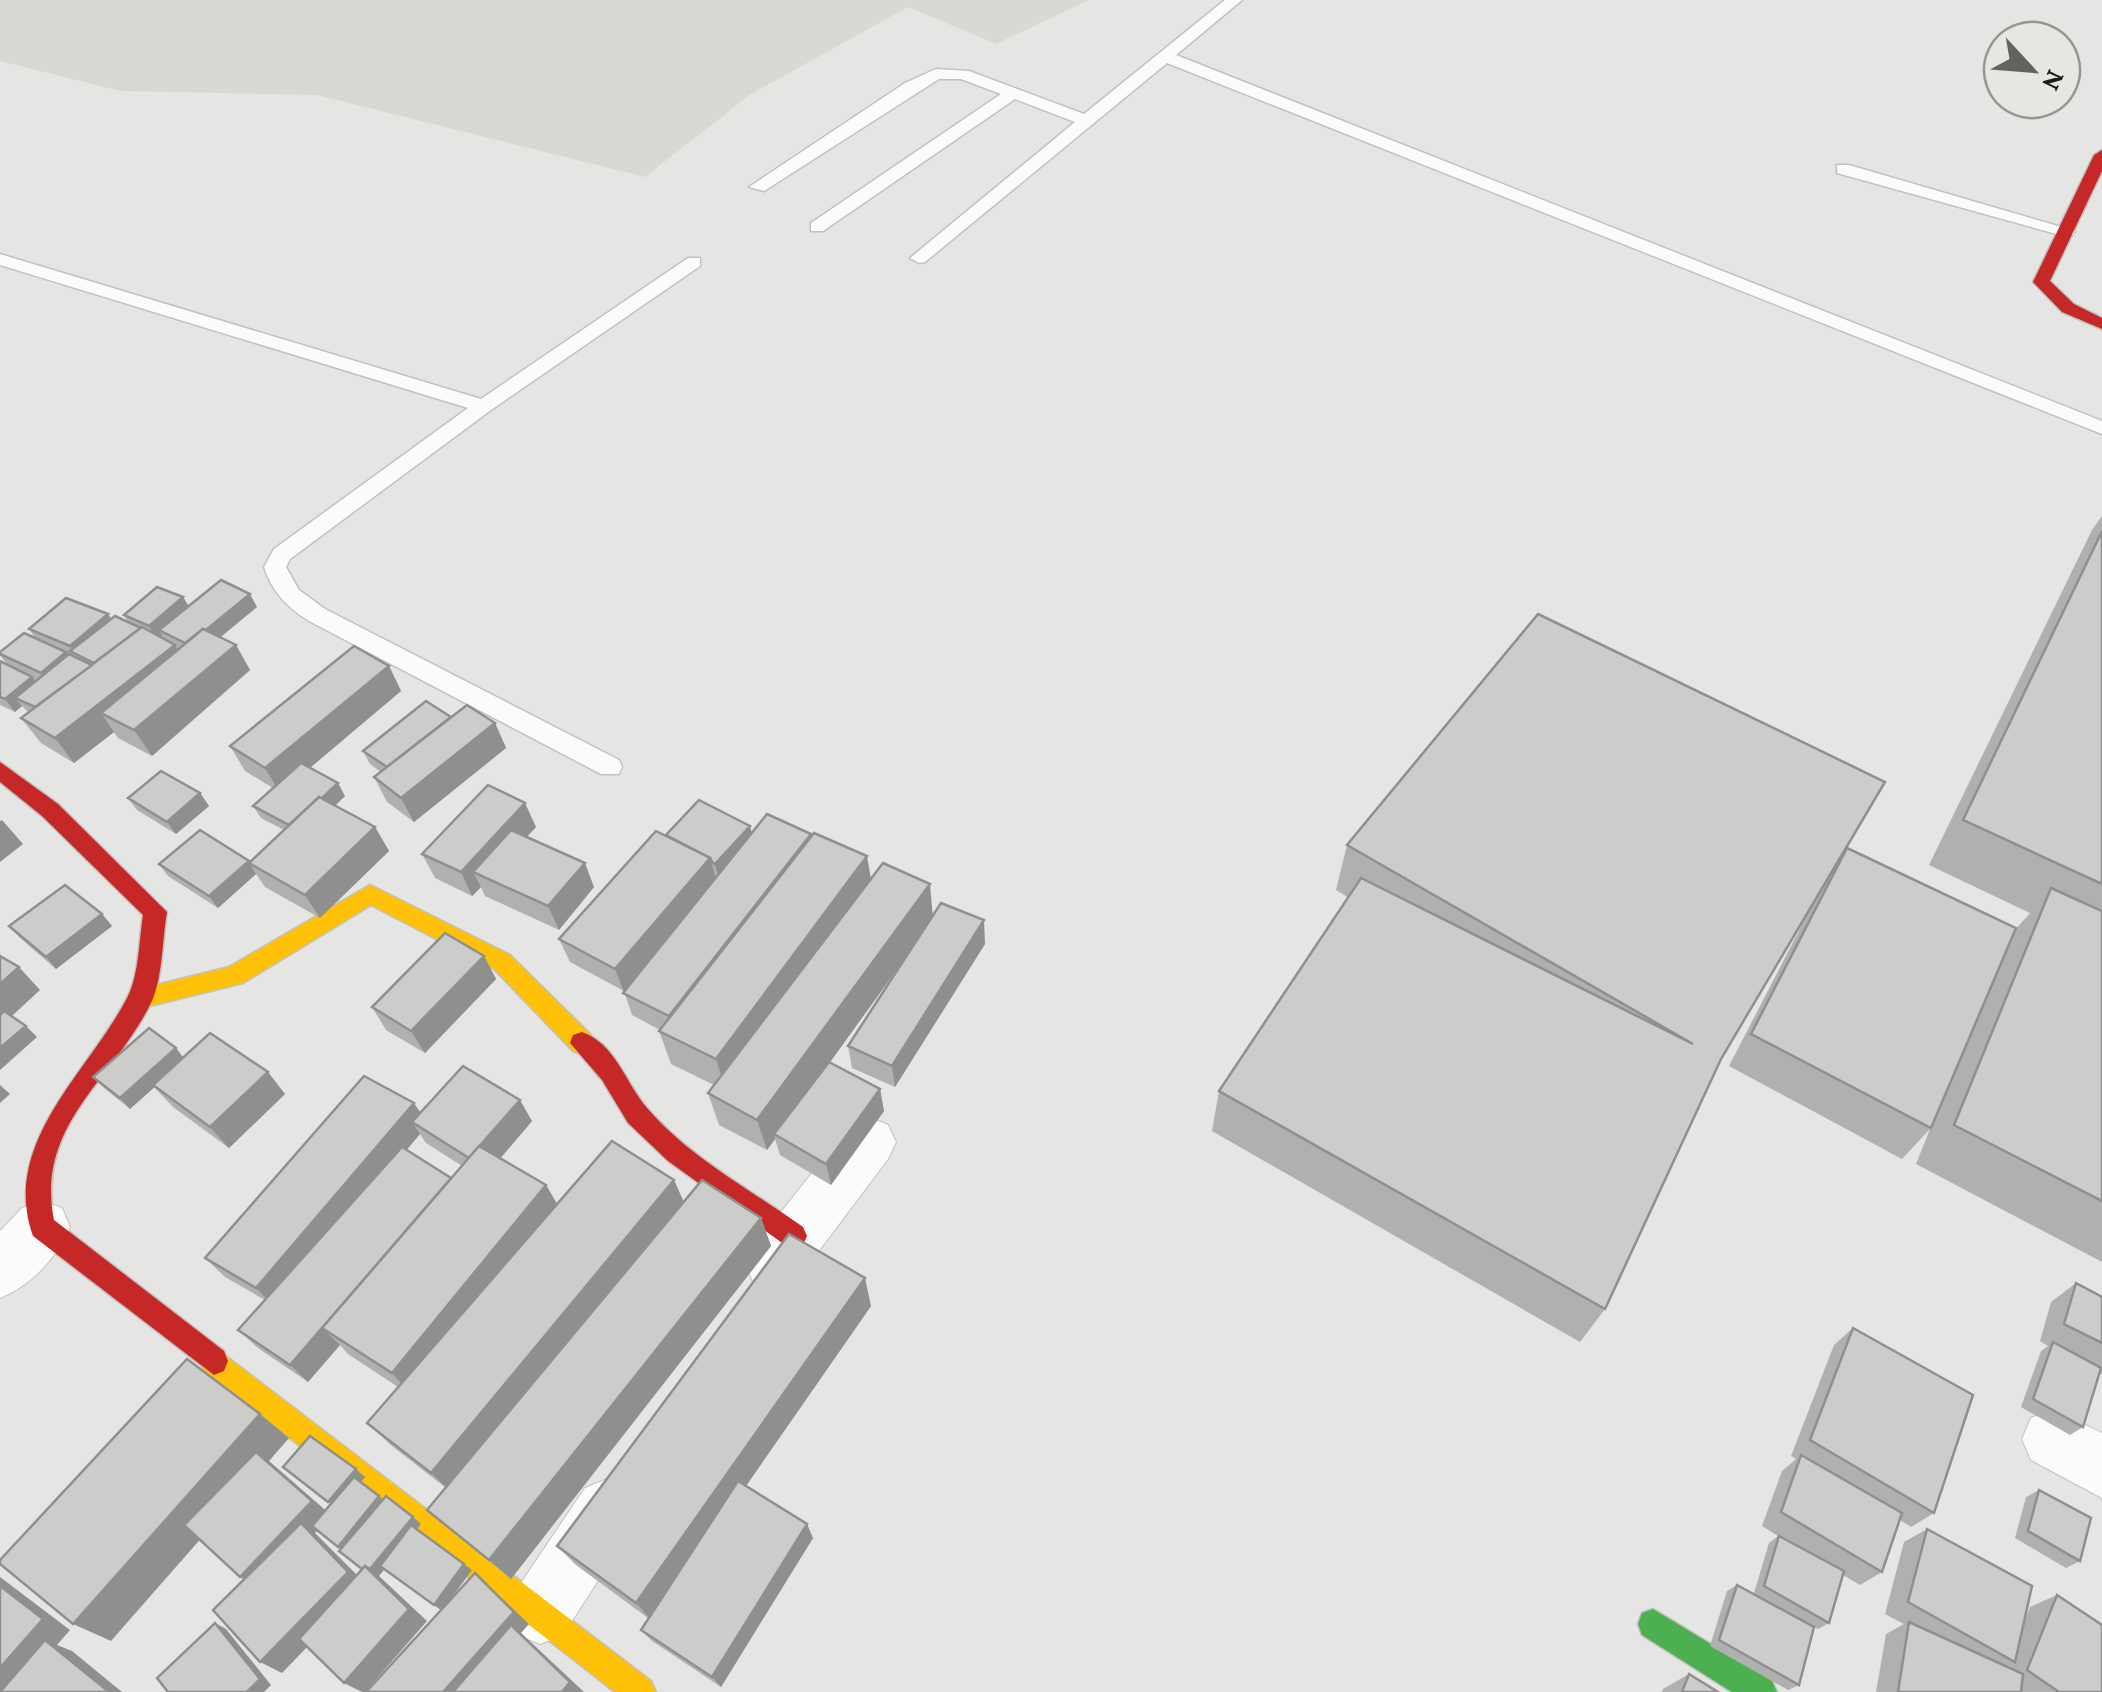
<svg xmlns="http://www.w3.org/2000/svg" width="2102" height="1692" viewBox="0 0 2102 1692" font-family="'Crimson Pro',serif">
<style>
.built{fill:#d6dad3}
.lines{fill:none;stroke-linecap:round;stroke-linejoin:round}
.lane-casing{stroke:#c1c2c0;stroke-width:3}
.street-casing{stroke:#c1c2c0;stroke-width:2}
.fast-casing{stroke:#c1c2c0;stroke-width:3}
.slow-casing{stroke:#c1c2c0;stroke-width:3}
.jam-casing{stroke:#c1c2c0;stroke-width:3}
.lane{fill:#fbfbfb;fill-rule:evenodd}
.street{fill:#fbfbfb;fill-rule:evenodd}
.fast{fill:#4caf50;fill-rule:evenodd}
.slow{fill:#ffc107;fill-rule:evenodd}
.jam{fill:#c62828;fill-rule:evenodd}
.wall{fill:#afb0af;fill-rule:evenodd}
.shaded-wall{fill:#8f908e}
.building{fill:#cccdcb;stroke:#8f908e;stroke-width:2.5}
</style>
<rect width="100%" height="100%" fill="#e5e6e4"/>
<polygon class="built" points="0,0 1089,0 996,44 908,7 751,94 645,177 317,95 120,91 0,61"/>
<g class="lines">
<defs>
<g id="lane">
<polygon points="1225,0 1242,0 1176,55 2102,421 2102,434 1167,63 925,262 919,263 910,258 1075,122 1015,99 823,231 811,231 811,223 1001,94 961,79 939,79 764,191 749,187 905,83 936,69 969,71 1084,114"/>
<polygon points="1837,165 1849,165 2075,231 2072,235 2060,235 1837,173"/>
<path d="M0 254 481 399 688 258H700V266L491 410 290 559 286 567 299 590 325 609 619 760 622 767 619 774H601L309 621C287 607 272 592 264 567L274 549 468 408 0 265Z"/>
</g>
<g id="street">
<polygon points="869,1117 888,1125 896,1142 888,1159 794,1284 774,1292 754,1284 746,1265 754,1246 850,1125"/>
<path d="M42 1201 62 1208 70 1227C57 1257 31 1286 0 1298V1231L22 1208Z"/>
<polygon points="2052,1409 2102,1433 2102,1498 2031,1460 2022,1439 2031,1418"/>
<polygon points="607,1479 629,1488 638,1510 629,1532 563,1635 540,1644 517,1635 508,1612 517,1589 585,1488"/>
</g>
<polygon id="fast" points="1653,1609 1772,1681 1777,1692 1732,1692 1642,1635 1638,1624 1642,1613"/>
<g id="slow">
<polygon points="370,885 510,955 591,1035 594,1043 591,1051 582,1054 573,1051 494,969 371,905 243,983 141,1008 132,1005 129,998 132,991 229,967"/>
<polygon points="214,1347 651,1681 656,1692 615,1692 204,1371 200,1361 204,1351"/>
</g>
<g id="jam">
<polygon points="2102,150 2102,171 2050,281 2074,304 2102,318 2102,329 2062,312 2033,282 2094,155"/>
<path d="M0 762 58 804 167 912C162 940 163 978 151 1003 113 1080 35 1125 54 1220L224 1351 228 1361 224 1371 214 1375 33 1236C0 1143 89 1072 127 998 139 976 139 940 143 915L42 816 0 782Z"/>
<path d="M582 1032C616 1044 626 1084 647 1108 689 1157 751 1190 803 1227L807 1236 803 1245 794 1249 785 1245 668 1161 628 1123 602 1080 570 1043 573 1035Z"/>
</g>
</defs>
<use href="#lane" class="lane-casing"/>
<use href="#street" class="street-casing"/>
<use href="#fast" class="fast-casing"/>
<use href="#slow" class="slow-casing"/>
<use href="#jam" class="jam-casing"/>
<use href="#lane" class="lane"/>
<use href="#street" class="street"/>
<use href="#fast" class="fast"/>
<use href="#slow" class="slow"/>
<use href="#jam" class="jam"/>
</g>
<g class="wall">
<polygon points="2102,516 2102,1262 1916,1164 1930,1129 1902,1159 1729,1066 1817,896 1721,1059 1605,1309 1580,1342 1212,1131 1219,1091 1349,898 1336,890 1347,845 1832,871 1847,848 2016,929 2030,913 1929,865 2092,530"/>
<polygon points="183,597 188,606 257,607 221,637 236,645 250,670 152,756 118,738 114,732 74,763 41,743 21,718 28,712 22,706 15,712 0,705 0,661 7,665 0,655 0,652 35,638 29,629 108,614 111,619 128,622 124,615"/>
<polygon points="389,666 401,691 310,768 345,796 335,806 375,827 389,851 320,918 265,887 256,874 218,908 168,876 159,864 249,861 250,862 284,830 261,818 253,806 273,788 245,771 230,746"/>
<polygon points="451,717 495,723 506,748 414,822 387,802 374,777 381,772 370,764 363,751"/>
<polygon points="200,793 209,806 176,834 137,810 128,798"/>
<polygon points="536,827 526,837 594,887 559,930 485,896 481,887 472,896 435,878 422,854"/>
<polygon points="752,833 811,836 871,879 985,944 895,1087 852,1068 848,1046 904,960 830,1062 880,1089 884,1111 831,1185 780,1155 775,1139 767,1150 719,1125 708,1093 714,1085 671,1064 659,1031 660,1030 632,1015 624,991 570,962 559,939 666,835"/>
<polygon points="102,914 112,926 56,969 20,938 9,926"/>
<polygon points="484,956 496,979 425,1053 386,1030 372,1007"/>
<polygon points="176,1048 183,1057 285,1094 229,1148 173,1107 154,1087 130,1109 104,1088 93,1077"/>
<path d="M420 1113 532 1121 500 1158 546 1185 557 1204 674 1180 684 1202 761 1218 771 1246 511 1579 427 1510 446 1488 392 1446 367 1423 398 1387 348 1354 340 1345 308 1382 258 1348 238 1330 265 1300 225 1277 205 1258ZM420 1134 426 1143 462 1166 451 1178 406 1150Z"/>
<polygon points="2076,1283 2102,1297 2102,1375 2100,1373 2083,1427 2070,1435 2021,1407 2041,1351 2048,1346 2040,1341 2051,1302"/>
<polygon points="871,1306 746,1486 813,1538 721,1687 652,1641 641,1630 648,1618 576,1565 557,1546"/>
<polygon points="1853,1328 1934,1513 1911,1527 1900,1520 1882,1572 1860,1585 1843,1575 1829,1623 1818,1629 1754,1593 1769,1543 1778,1536 1762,1526 1782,1471 1796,1459 1791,1456 1834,1345"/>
<polygon points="2039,1490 2080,1561 2066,1568 2015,1538 2026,1497"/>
<polygon points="1927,1529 2024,1622 2030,1607 2057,1595 2102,1692 1876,1692 1886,1634 1904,1624 1885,1614 1904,1542"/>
<polygon points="1737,1585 1799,1685 1788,1690 1710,1646 1727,1591"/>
<polygon points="1689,1674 1718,1692 1662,1692 1663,1689"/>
</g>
<g class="shaded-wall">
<polygon points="250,594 257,607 196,657 188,644"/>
<polygon points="183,597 191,610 159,630 162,635 157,639 149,626"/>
<polygon points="108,614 116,627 75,653 70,646"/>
<polygon points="175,645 191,671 101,713 114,732 74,763 55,738"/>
<polygon points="236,645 250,670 152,756 134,730"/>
<polygon points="66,652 75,665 50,686 41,673"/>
<polygon points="389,666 401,691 280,793 265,768"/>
<polygon points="32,677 42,690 15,698 22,706 15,712 5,699"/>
<polygon points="495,723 506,748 414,822 401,798"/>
<polygon points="338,783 345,796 299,839 291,826"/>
<polygon points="200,793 209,806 176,834 167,822"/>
<polygon points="525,803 536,827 488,879 473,872 481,887 472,896 461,872"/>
<polygon points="2,820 23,844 0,862 0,821"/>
<polygon points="750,826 753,838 718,876 715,864"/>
<polygon points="375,827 389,851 320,918 305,895"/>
<polygon points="811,834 816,858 677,1038 669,1016"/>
<polygon points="867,856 873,891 726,1091 716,1059"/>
<polygon points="710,858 717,882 624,992 615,969"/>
<polygon points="249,861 252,865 249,863 256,874 218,908 209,896"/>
<polygon points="585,863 594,887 559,930 548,906"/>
<polygon points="930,884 933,919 777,1136 774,1134 775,1139 767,1150 757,1120"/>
<polygon points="102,914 112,926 56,969 46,957"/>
<polygon points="984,920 985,944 895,1087 892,1066"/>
<polygon points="484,956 496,979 425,1053 411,1031"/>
<polygon points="19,967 40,990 0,1027 0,984"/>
<polygon points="26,1026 37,1037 0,1070 0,1048"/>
<polygon points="176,1048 185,1060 130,1109 120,1098"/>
<polygon points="268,1072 285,1094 229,1148 210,1127"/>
<polygon points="0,1085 10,1094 0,1103"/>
<polygon points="880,1089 884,1111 831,1185 826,1164"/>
<polygon points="520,1100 532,1121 483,1179 470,1158"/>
<polygon points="414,1103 428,1124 412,1122 420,1134 275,1307 256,1288"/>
<polygon points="451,1178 322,1328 340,1345 308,1382 290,1365"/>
<polygon points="674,1180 687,1210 454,1495 431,1473"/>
<polygon points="546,1185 563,1214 415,1398 392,1373"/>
<polygon points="761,1218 771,1246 511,1579 489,1560"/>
<polygon points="865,1278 871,1306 652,1621 636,1603"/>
<polygon points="260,1414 289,1438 269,1461 331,1515 315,1533 367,1585 282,1673 260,1662 261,1590 240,1577 268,1462 111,1641 73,1624"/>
<polygon points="356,1469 365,1477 338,1509 328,1502"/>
<polygon points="379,1496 388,1504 347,1554 338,1547"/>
<polygon points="413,1517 421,1524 379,1576 427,1621 365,1692 362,1692 344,1683 369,1570"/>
<polygon points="807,1524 813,1538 721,1687 712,1677"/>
<polygon points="464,1564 472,1570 442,1611 434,1605"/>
<polygon points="475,1573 529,1624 521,1633 584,1692 443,1692"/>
<polygon points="0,1577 70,1630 57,1645 72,1651 122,1692 0,1692"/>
<polygon points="215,1623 226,1629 271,1685 264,1692 247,1692"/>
</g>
<g class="building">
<polygon points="2102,531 2102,884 1963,820"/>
<polygon points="221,580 250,594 206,630 203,629 185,643 159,630"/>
<polygon points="157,587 183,597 149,626 124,615"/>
<polygon points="66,598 108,614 70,646 29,629"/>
<polygon points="1538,614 1885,782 1721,1059 1605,1309 1219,1091 1361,878 1693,1044 1347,845"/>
<polygon points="115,616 141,628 94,663 70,651"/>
<polygon points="142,627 175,645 55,738 21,718"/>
<polygon points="203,629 236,645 134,730 101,713"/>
<polygon points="24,633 66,652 41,673 0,654 0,652"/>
<polygon points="354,646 389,666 265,768 230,746"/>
<polygon points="69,654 92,665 35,707 15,698"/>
<polygon points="0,661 32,677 5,699 0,697"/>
<polygon points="426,701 451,717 387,767 363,751"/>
<polygon points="467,705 495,723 401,798 374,777"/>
<polygon points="301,763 338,783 321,799 319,797 289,825 253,806"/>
<polygon points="161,771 200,793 167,822 128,798"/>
<polygon points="488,785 525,803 461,872 422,854"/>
<polygon points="319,797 375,827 305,895 249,863"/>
<polygon points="699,800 750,826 715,864 712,862 710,858 666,835"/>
<polygon points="767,814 811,834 669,1016 623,993"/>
<polygon points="200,830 249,861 209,896 159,864"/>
<polygon points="511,830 585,863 548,906 473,872"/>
<polygon points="656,831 710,858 615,969 559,939"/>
<polygon points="814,833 867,856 716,1059 659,1031"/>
<polygon points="1847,848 2016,928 1931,1128 1751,1034"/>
<polygon points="883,863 930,884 757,1120 708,1093"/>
<polygon points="65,885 102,914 46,957 9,926"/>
<polygon points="2051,888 2102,911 2102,1201 1954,1125"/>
<polygon points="941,903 984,920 892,1066 848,1046"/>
<polygon points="445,933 484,956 411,1031 372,1007"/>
<polygon points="0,956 19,967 0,984"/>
<polygon points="4,1011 26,1026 0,1048 0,1015"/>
<polygon points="149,1028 176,1048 120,1098 93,1077"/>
<polygon points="210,1033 268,1072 210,1127 153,1085"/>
<polygon points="829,1062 880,1089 826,1164 774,1134"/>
<polygon points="463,1066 520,1100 469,1158 412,1122"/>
<polygon points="364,1076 414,1103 256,1288 205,1258"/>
<polygon points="612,1141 674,1180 431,1473 367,1423"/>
<polygon points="479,1146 546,1185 392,1373 322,1328"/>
<polygon points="402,1147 451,1178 290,1365 238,1330"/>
<polygon points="702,1180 761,1218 489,1560 427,1510"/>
<polygon points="789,1234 865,1278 636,1603 557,1546"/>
<polygon points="2076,1283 2102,1297 2102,1343 2064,1324"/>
<polygon points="1853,1328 1973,1395 1934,1513 1810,1440"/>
<polygon points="2053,1342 2101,1368 2083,1427 2033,1399"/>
<polygon points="187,1359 260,1414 73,1624 0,1564 0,1560"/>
<polygon points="310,1436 356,1469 328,1502 283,1467"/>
<polygon points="256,1452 312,1501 240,1577 184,1525"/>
<polygon points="1801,1455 1902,1513 1882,1572 1781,1512"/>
<polygon points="354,1477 379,1496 338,1547 312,1526"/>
<polygon points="738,1481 807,1524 712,1677 641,1630"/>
<polygon points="2039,1490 2091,1518 2080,1561 2028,1531"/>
<polygon points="386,1496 413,1517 370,1569 365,1566 362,1569 339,1551"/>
<polygon points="301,1523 348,1572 260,1662 213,1610"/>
<polygon points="411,1525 464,1564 434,1605 380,1566"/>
<polygon points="1927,1529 2032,1586 2015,1662 1908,1602"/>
<polygon points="1779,1536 1844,1571 1829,1623 1764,1586"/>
<polygon points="365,1566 409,1609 344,1683 299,1639"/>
<polygon points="475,1573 514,1612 443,1692 366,1692"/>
<polygon points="1737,1585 1814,1627 1799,1685 1719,1640"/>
<polygon points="0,1586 43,1619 0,1668"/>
<polygon points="2057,1595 2102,1625 2102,1692 2059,1692 2027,1670"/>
<polygon points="1909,1622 2023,1674 2021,1692 1898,1692"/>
<polygon points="215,1623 260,1679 247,1692 168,1692 157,1678"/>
<polygon points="511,1625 570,1682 562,1692 453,1692"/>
<polygon points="45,1640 109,1692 0,1692"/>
<polygon points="1689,1674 1718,1692 1682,1692"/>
</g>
<g transform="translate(2032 70) rotate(116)"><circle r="48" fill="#e5e7e3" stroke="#949693" stroke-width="2.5"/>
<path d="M0-8L18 38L0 25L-18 38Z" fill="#626361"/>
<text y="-15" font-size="28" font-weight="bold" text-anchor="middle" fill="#1b1c1a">N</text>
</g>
</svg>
